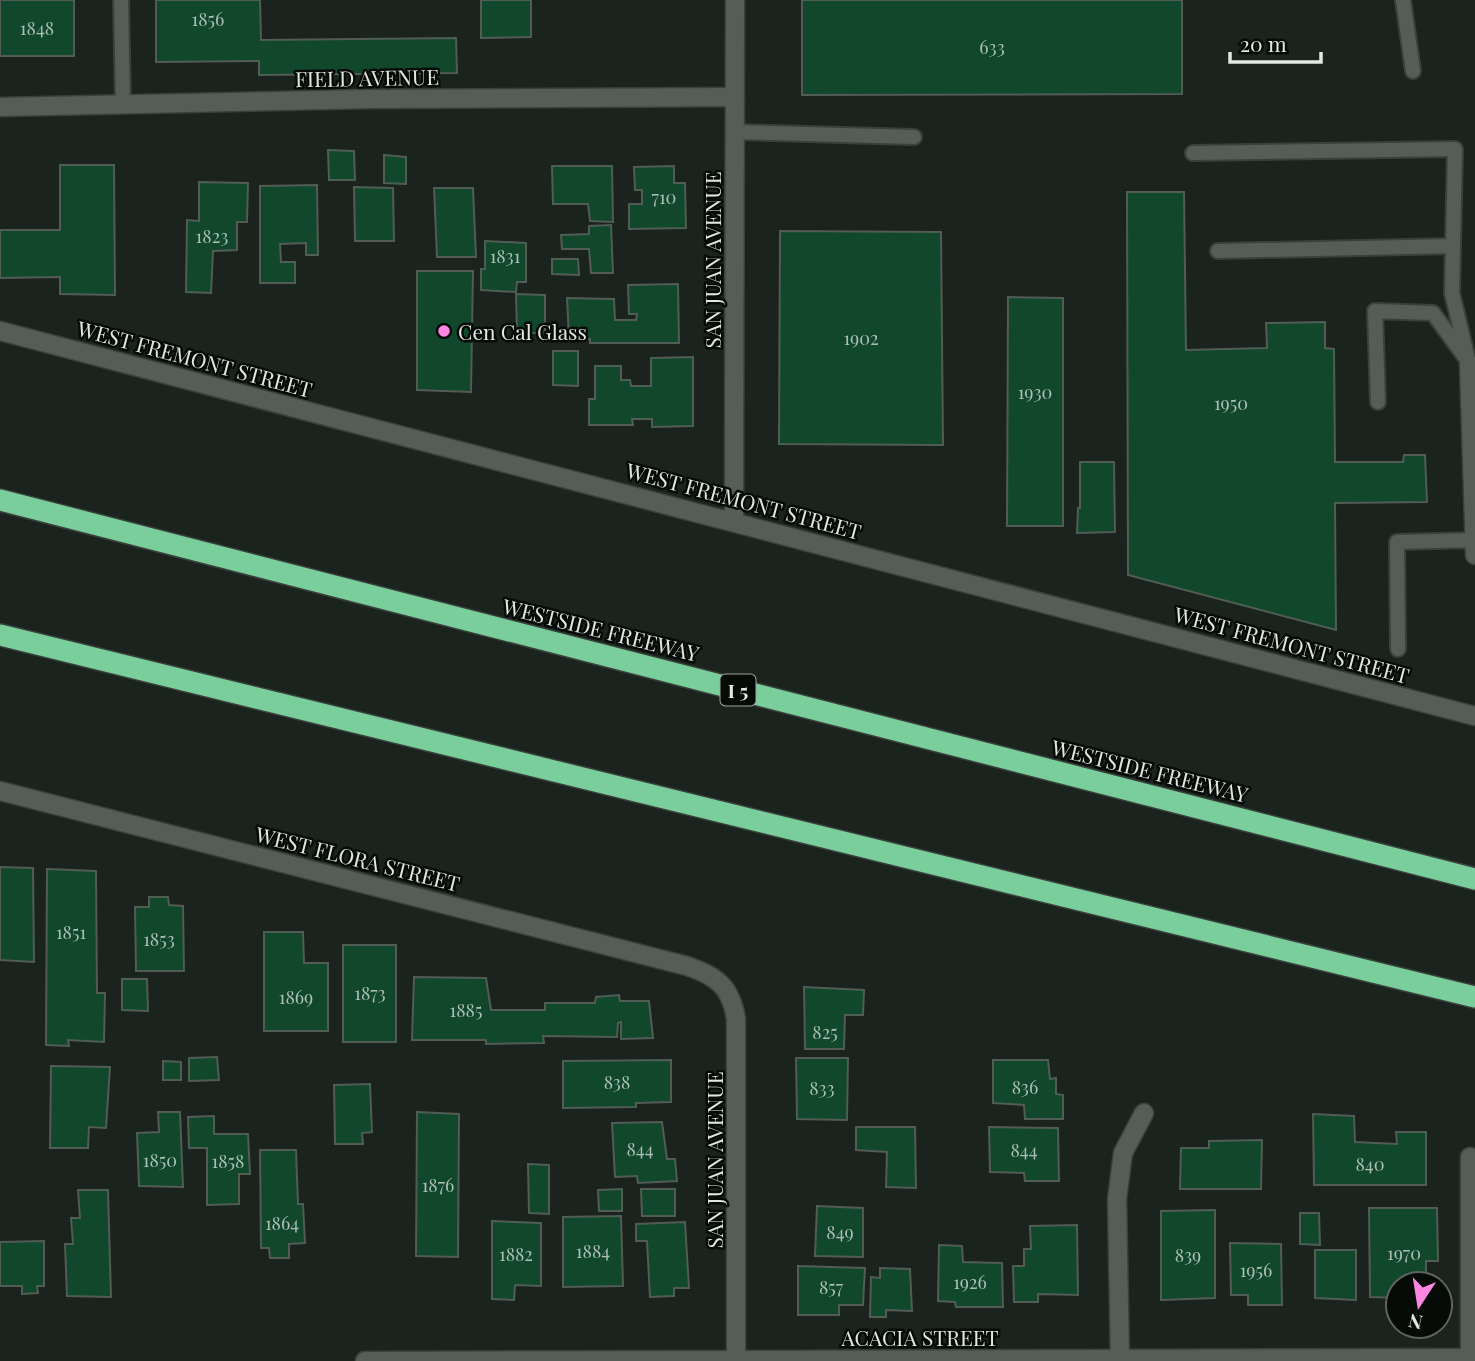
<svg xmlns="http://www.w3.org/2000/svg" width="1475" height="1361" viewBox="0 0 1475 1361" font-family="'Playfair Display',serif">
<style>
.building{fill:#11482c;stroke:#515c55;stroke-width:2}
.lines{fill:none;stroke-linecap:round;stroke-linejoin:round}
.service-casing{stroke:#3a413c;stroke-width:18}
.minor-casing{stroke:#3a413c;stroke-width:21}
.tertiary-casing{stroke:#3a413c;stroke-width:21}
.motorway-casing{stroke:#3a413c;stroke-width:24}
.service{stroke:#545e57;stroke-width:14}
.minor{stroke:#545e57;stroke-width:18}
.tertiary{stroke:#545e57;stroke-width:18}
.motorway{stroke:#79ce9b;stroke-width:21}
.poi-dot{fill:#fd86e2;stroke:#070b08;stroke-width:2.5}
.labels{text-anchor:middle;dominant-baseline:central;stroke-width:5;stroke-linejoin:round;paint-order:stroke}
.number-label{font-size:18px;fill:#adbfb5}
.shield{fill:#070b08;stroke:#a0a5a1;stroke-width:2}
.shield-label{font-size:19px;font-weight:bold;fill:#e1e7e3}
.street-label{font-size:21px;fill:#e1e7e3;stroke:#070b08}
.poi-label{font-size:21px;fill:#e1e7e3;stroke:#070b08;text-anchor:start}
</style>
<rect width="100%" height="100%" fill="#1a231d"/>
<g class="building">
<rect x="0" y="0" width="74" height="56"/>
<polygon points="156,0 260,0 261,40 456,38 457,73 259,75 259,61 156,62"/>
<polygon points="481,0 531,0 531,37 481,38"/>
<polygon points="802,0 1182,0 1182,94 802,95"/>
<polygon points="328,150 354,151 355,180 329,180"/>
<polygon points="384,155 406,157 406,184 384,183"/>
<polygon points="60,165 114,165 115,295 60,294 60,277 0,278 0,230 60,230"/>
<polygon points="552,166 612,166 613,222 590,221 588,204 553,204"/>
<polygon points="674,166 674,183 685,183 686,228 629,229 629,204 642,204 642,190 635,190 634,167"/>
<polygon points="199,182 248,183 247,222 237,222 237,250 213,251 211,293 186,292 187,220 199,221"/>
<polygon points="317,185 318,255 306,255 306,243 280,244 281,262 295,262 295,283 260,283 260,186"/>
<polygon points="354,187 393,188 394,241 355,241"/>
<polygon points="434,188 473,188 476,257 437,257"/>
<polygon points="1127,192 1184,192 1186,350 1267,348 1266,323 1325,322 1325,348 1334,349 1335,462 1403,462 1404,455 1425,455 1427,502 1335,503 1336,630 1128,575"/>
<polygon points="611,225 613,273 591,273 589,249 562,249 561,235 589,234 589,226"/>
<polygon points="780,231 941,232 943,445 779,444"/>
<polygon points="485,241 526,243 526,282 517,282 516,292 481,290 481,269 485,269"/>
<polygon points="552,259 578,259 579,275 552,274"/>
<polygon points="417,271 473,271 471,392 417,390"/>
<polygon points="678,284 679,343 590,343 590,339 569,338 567,298 614,299 615,320 636,320 637,314 629,314 628,285"/>
<polygon points="516,294 545,295 545,333 517,333"/>
<polygon points="1008,297 1063,298 1063,526 1007,526"/>
<polygon points="553,351 578,351 578,386 553,385"/>
<polygon points="693,357 693,426 652,427 652,419 632,419 633,425 589,425 589,399 595,399 595,366 621,366 621,380 630,380 631,386 651,386 651,358"/>
<polygon points="1080,462 1114,462 1115,532 1077,533 1078,508 1080,508"/>
<polygon points="0,867 33,868 34,962 0,960"/>
<polygon points="47,869 96,871 97,993 105,993 104,1042 68,1040 69,1046 46,1045"/>
<polygon points="149,897 168,897 169,905 183,906 184,971 136,971 135,907 149,907"/>
<polygon points="264,932 303,932 304,963 328,963 328,1031 264,1031"/>
<rect x="343" y="945" width="53" height="97"/>
<polygon points="414,977 486,978 491,1010 545,1010 545,1003 595,1003 596,997 619,995 620,1001 649,1001 653,1038 621,1039 621,1022 618,1023 617,1037 543,1036 544,1043 486,1044 486,1040 412,1040"/>
<polygon points="122,979 147,979 148,1011 122,1010"/>
<polygon points="804,987 864,990 863,1015 845,1015 844,1049 805,1049"/>
<polygon points="217,1057 219,1080 189,1081 189,1058"/>
<polygon points="796,1058 848,1058 847,1120 797,1119"/>
<polygon points="671,1060 671,1102 636,1103 636,1107 563,1108 563,1061"/>
<polygon points="993,1060 1048,1060 1050,1079 1056,1078 1056,1094 1063,1095 1063,1119 1025,1119 1024,1105 993,1103"/>
<polygon points="163,1061 181,1062 181,1080 163,1080"/>
<polygon points="51,1066 110,1067 106,1128 89,1127 88,1148 50,1148"/>
<polygon points="370,1084 372,1132 362,1133 363,1144 335,1144 334,1085"/>
<polygon points="158,1112 180,1112 183,1187 139,1186 137,1133 159,1132"/>
<polygon points="417,1112 459,1114 458,1257 416,1256"/>
<polygon points="1313,1114 1354,1116 1355,1142 1397,1144 1396,1132 1426,1132 1426,1185 1314,1185"/>
<polygon points="214,1116 214,1134 248,1134 250,1174 239,1174 239,1204 207,1205 207,1148 189,1148 188,1117"/>
<polygon points="662,1122 667,1159 675,1159 677,1181 638,1183 637,1176 615,1177 612,1123"/>
<polygon points="856,1127 915,1127 916,1188 886,1187 887,1152 856,1150"/>
<polygon points="989,1127 1058,1128 1059,1181 1025,1181 1024,1173 990,1172"/>
<polygon points="1262,1140 1261,1189 1180,1189 1181,1148 1209,1148 1209,1141"/>
<polygon points="260,1150 296,1150 298,1204 303,1204 305,1243 289,1244 289,1258 270,1258 269,1248 261,1248"/>
<polygon points="528,1164 549,1165 549,1214 529,1213"/>
<polygon points="622,1189 622,1211 599,1211 598,1190"/>
<polygon points="641,1189 675,1189 675,1216 642,1216"/>
<polygon points="78,1190 108,1190 111,1297 67,1296 65,1244 73,1244 71,1218 80,1218"/>
<polygon points="817,1206 863,1208 863,1257 815,1256"/>
<polygon points="1369,1208 1437,1208 1438,1261 1426,1261 1426,1284 1398,1284 1398,1298 1370,1297"/>
<polygon points="1215,1210 1215,1298 1161,1300 1161,1211"/>
<polygon points="1300,1213 1319,1213 1320,1245 1300,1244"/>
<polygon points="621,1216 623,1286 563,1287 563,1217"/>
<polygon points="492,1221 541,1223 541,1286 515,1285 514,1300 492,1299"/>
<polygon points="685,1222 689,1288 674,1288 674,1296 650,1297 647,1241 636,1241 636,1224"/>
<polygon points="1077,1225 1078,1295 1038,1294 1038,1302 1014,1302 1013,1266 1024,1266 1024,1249 1031,1249 1030,1226"/>
<polygon points="44,1241 44,1286 37,1286 38,1293 22,1294 22,1286 0,1286 0,1242"/>
<polygon points="1230,1243 1281,1244 1282,1305 1248,1305 1248,1295 1231,1295"/>
<polygon points="939,1245 962,1246 963,1262 1002,1263 1003,1307 956,1307 955,1302 938,1301"/>
<polygon points="1315,1250 1356,1250 1356,1300 1315,1298"/>
<polygon points="798,1266 865,1268 863,1305 839,1305 839,1315 798,1315"/>
<polygon points="880,1268 910,1269 912,1311 886,1310 886,1317 870,1317 871,1277 880,1278"/>
</g>
<g class="lines">
<defs>
<g id="service">
<polyline points="121,0 123,105"/>
<polyline points="1403,0 1413,71"/>
<polyline points="735,132 914,137"/>
<polyline points="1193,153 1455,149 1452,293 1469,364"/>
<polyline points="1218,251 1453,246"/>
<polyline points="1378,402 1375,311 1433,313 1465,357"/>
<polyline points="1398,649 1397,542 1475,540"/>
</g>
<g id="minor">
<polyline points="0,107 369,99 735,97"/>
<polyline points="1469,364 1475,555"/>
<polyline points="734,521 735,0"/>
<path d="M0 791 687 966C717 976 731 987 736 1019V1361"/>
<polyline points="365,1361 1475,1358"/>
<polyline points="1120,1361 1117,1199 1123,1153 1144,1113"/>
<polyline points="1470,1361 1470,1157"/>
</g>
<polyline id="tertiary" points="0,331 1475,716"/>
<g id="motorway">
<polyline points="0,500 1475,879"/>
<polyline points="0,635 1475,997"/>
</g>
</defs>
<use href="#service" class="service-casing"/>
<use href="#minor" class="minor-casing"/>
<use href="#tertiary" class="tertiary-casing"/>
<use href="#motorway" class="motorway-casing"/>
<use href="#service" class="service"/>
<use href="#minor" class="minor"/>
<use href="#tertiary" class="tertiary"/>
<use href="#motorway" class="motorway"/>
</g>
<circle class="poi-dot" cx="444" cy="331" r="7"/>
<g class="labels">
<g class="number-label">
<text x="208" y="19">1856</text>
<text x="37" y="28">1848</text>
<text x="992" y="47">633</text>
<text x="664" y="197">710</text>
<text x="212" y="236">1823</text>
<text x="505" y="256">1831</text>
<text x="861" y="338">1902</text>
<text x="1035" y="392">1930</text>
<text x="1231" y="403">1950</text>
<text x="71" y="932">1851</text>
<text x="159" y="939">1853</text>
<text x="370" y="993">1873</text>
<text x="296" y="997">1869</text>
<text x="466" y="1010">1885</text>
<text x="825" y="1032">825</text>
<text x="617" y="1082">838</text>
<text x="1025" y="1087">836</text>
<text x="822" y="1088">833</text>
<text x="640" y="1149">844</text>
<text x="1024" y="1150">844</text>
<text x="160" y="1160">1850</text>
<text x="228" y="1161">1858</text>
<text x="1370" y="1164">840</text>
<text x="438" y="1185">1876</text>
<text x="282" y="1223">1864</text>
<text x="840" y="1232">849</text>
<text x="593" y="1251">1884</text>
<text x="1404" y="1253">1970</text>
<text x="516" y="1254">1882</text>
<text x="1188" y="1255">839</text>
<text x="1256" y="1270">1956</text>
<text x="970" y="1282">1926</text>
<text x="831" y="1287">857</text>
</g>
<rect class="shield" x="720.5" y="674.5" width="35" height="31" rx="5"/>
<g class="shield-label">
<text x="738" y="690">I 5</text>
</g>
<g class="street-label">
<text transform="translate(367 77) rotate(-1)">FIELD AVENUE</text>
<text transform="translate(712 260) rotate(-90)">SAN JUAN AVENUE</text>
<text transform="translate(195 358) rotate(15)">WEST FREMONT STREET</text>
<text transform="translate(744 500) rotate(15)">WEST FREMONT STREET</text>
<text transform="translate(601 629) rotate(14)">WESTSIDE FREEWAY</text>
<text transform="translate(1292 644) rotate(15)">WEST FREMONT STREET</text>
<text transform="translate(1150 770) rotate(14)">WESTSIDE FREEWAY</text>
<text transform="translate(358 858) rotate(14)">WEST FLORA STREET</text>
<text transform="translate(714 1160) rotate(-90)">SAN JUAN AVENUE</text>
<text x="920" y="1337">ACACIA STREET</text>
</g>
<g class="poi-label">
<text x="458" y="331">Cen Cal Glass</text>
</g>
</g>
<g transform="translate(1419 1305) rotate(192)"><circle r="33" fill="#070b08" stroke="#5e6360" stroke-width="2"/>
<path d="M0-5L12 26L0 18L-12 26Z" fill="#fd86e2"/>
<text y="-10" font-size="19" font-weight="bold" text-anchor="middle" fill="#e1e7e3">N</text>
</g>
<path d="M1230 52v10h91v-10" fill="none" stroke="#e1e7e3" stroke-width="3.5"/>
<text x="1240" y="52" font-size="21" fill="#e1e7e3" stroke="#070b08" stroke-width="5" paint-order="stroke">20 m</text>
</svg>
